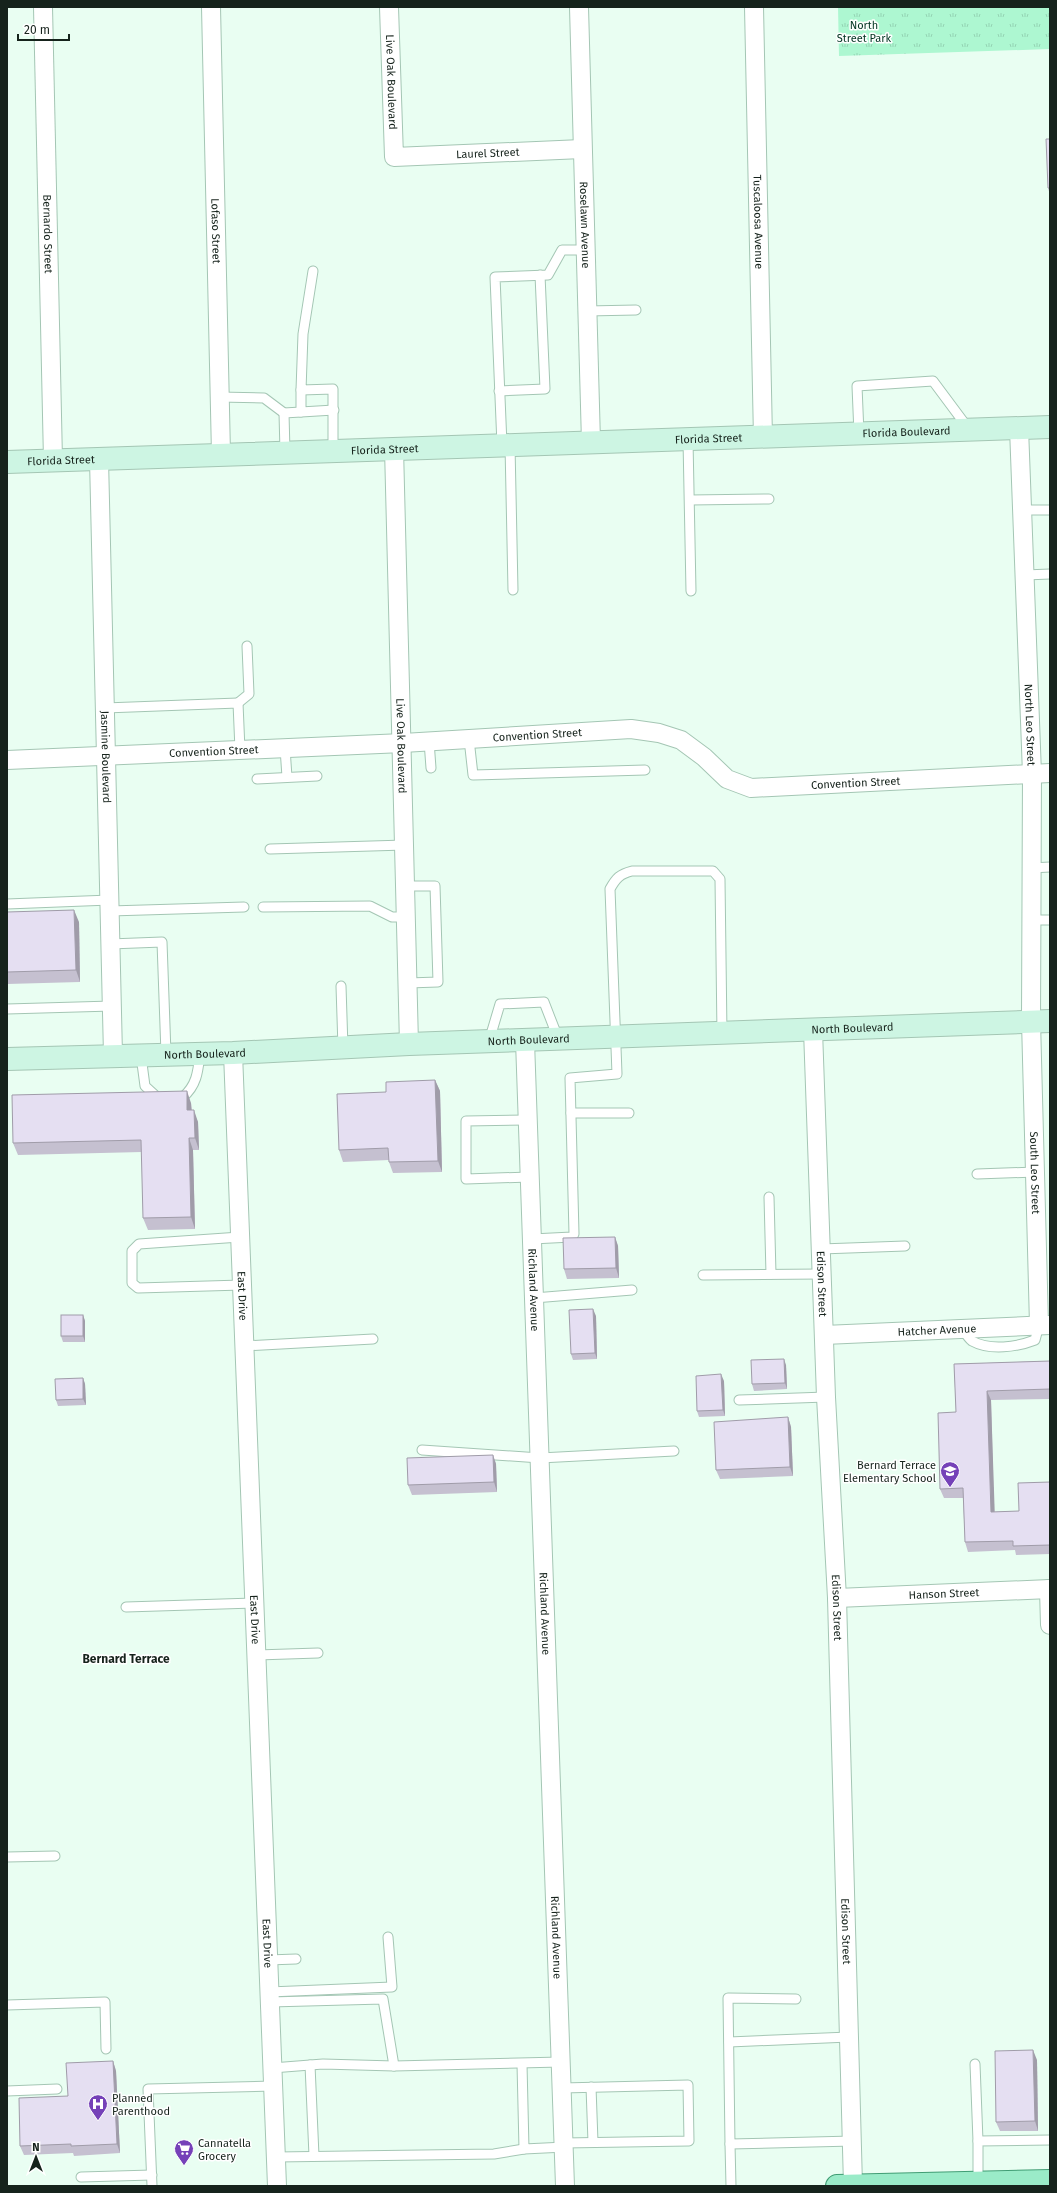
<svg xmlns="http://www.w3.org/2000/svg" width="1057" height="2193" viewBox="0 0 1057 2193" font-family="'Fira Sans',sans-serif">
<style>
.park{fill:url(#park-tufts)}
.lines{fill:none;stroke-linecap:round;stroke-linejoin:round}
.lane-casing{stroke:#a4c6b4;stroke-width:11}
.street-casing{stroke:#a4c6b4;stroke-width:20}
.secondary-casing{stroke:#a4c6b4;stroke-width:24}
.primary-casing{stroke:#409d74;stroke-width:24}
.lane{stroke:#fff;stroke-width:9}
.street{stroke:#fff;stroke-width:18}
.secondary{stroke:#cdf5e3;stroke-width:22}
.primary{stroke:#9aebc8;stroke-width:22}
.wall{fill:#c5c0d0}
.shaded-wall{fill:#a09ca9}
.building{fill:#e5dff2;stroke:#a09ca9}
.labels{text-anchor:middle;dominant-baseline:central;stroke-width:3;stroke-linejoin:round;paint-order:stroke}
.park-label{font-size:11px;fill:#003421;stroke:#fff}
.street-label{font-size:11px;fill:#16231c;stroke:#fff}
.poi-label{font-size:11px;fill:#16231c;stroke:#fff;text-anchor:start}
.neighbourhood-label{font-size:12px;font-weight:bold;fill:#16231c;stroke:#fff}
</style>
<defs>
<pattern id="park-tufts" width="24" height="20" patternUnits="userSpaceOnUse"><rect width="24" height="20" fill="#adf7d1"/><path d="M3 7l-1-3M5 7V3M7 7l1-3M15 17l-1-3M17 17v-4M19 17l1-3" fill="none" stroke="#94d3b3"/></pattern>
</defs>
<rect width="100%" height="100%" fill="#e9fef2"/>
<polygon class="park" points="838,7 1050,7 1050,49 839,56"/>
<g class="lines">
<defs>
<g id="lane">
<polyline points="313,271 303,334 301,390 333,389 333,450"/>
<polyline points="587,311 636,310"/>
<polyline points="301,390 301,412 334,410"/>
<polyline points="499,391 545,389 540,275"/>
<polyline points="219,397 264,398 284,413"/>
<polyline points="859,434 857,386 933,381 968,428"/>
<polyline points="688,440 691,591"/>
<polyline points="502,445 495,277 548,275 562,250 585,250"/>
<polyline points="510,445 513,590"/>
<polyline points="285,452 284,413 301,412"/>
<polyline points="690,500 769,499"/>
<polyline points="1023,510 1050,510"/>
<polyline points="1025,575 1050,574"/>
<polyline points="238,703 249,694 247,646"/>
<polyline points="105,708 238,703 240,750"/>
<polyline points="469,739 473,775 645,770"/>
<polyline points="429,741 431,768"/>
<polyline points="285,748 287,777"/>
<polyline points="257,779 317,776"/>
<polyline points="270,849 405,845"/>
<polyline points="1031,868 1050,867"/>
<polyline points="406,886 435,886 438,982 408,983"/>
<polyline points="7,904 110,900"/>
<polyline points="263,907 370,906 392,917 406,917"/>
<polyline points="110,911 244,907"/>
<polyline points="1031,920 1050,920"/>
<polyline points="110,944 162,942 166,1054"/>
<polyline points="341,986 343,1048"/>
<polyline points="7,1009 112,1006"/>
<polyline points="489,1041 500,1004 544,1002 558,1038"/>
<polyline points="141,1056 145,1086 157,1097 161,1098"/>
<path d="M183 1097C197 1085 198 1071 200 1054"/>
<polyline points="571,1113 629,1113"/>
<polyline points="527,1120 466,1121 466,1179 529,1177"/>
<polyline points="977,1174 1035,1172"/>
<polyline points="769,1197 771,1274"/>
<polyline points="240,1237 139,1244 132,1251 132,1283 138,1288 242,1285"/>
<path d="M532 1239 572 1237 574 1234 570 1078 617 1074 610 889C616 878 620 874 632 871H713L720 879 722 1034"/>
<polyline points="821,1249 905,1246"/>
<polyline points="703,1275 822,1274"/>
<polyline points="534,1298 632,1290"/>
<path d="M962 1329C965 1332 968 1338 972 1341 990 1351 1017 1347 1035 1340L1039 1325"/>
<polyline points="244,1346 373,1339"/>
<polyline points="739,1400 826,1397"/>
<polyline points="422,1450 540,1458 674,1451"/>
<polyline points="126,1607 254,1603"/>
<polyline points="257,1655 318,1653"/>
<polyline points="7,1857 55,1856"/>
<polyline points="268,1960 296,1959"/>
<polyline points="269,1992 392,1987 388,1937"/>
<polyline points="796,1999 728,1998 730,2144 853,2141"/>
<polyline points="270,2002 383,1999 394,2066"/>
<polyline points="7,2005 105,2002 106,2049"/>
<polyline points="729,2042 849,2037"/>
<polyline points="522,2064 524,2149 565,2147"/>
<polyline points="975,2064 978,2141"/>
<polyline points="310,2065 314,2156"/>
<polyline points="272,2068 323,2064 394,2066 561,2062"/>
<polyline points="591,2087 593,2142"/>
<polyline points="562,2088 688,2085 689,2141 564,2143"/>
<polyline points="7,2091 57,2089"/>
<polyline points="730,2144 731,2186"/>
<polyline points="276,2157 494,2154 524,2149"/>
<polyline points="81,2177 152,2175"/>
<polyline points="978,2183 978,2141 1050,2140"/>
<polyline points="152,2186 148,2089 273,2086"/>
</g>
<g id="street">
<path id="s1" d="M43 7 53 460"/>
<path id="s2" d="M211 7 221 454"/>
<path id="s3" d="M389 7 394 157 582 149"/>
<path id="s4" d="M579 7 591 442"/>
<path id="s5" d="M754 7 763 438"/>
<path id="s6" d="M1019 428 1032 774 1031 1021 1039 1325"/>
<path id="s7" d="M394 448 409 1044"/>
<path id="s8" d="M99 459 113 1055"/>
<path id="s9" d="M7 760 403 743 631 729 659 733 681 740 704 757 727 779 751 788 1050 773"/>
<path id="s10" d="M813 1030 826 1397 837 1598 853 2185"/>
<path id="s11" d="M525 1041 565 2186"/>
<path id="s12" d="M233 1053 277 2186"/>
<path id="s13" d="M824 1335 1050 1325"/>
<polyline points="1049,1589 1050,1625"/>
<path id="s14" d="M837 1598 1050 1589"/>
</g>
<g id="secondary">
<path id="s15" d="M7 462 1050 427"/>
<path id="s16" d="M7 1059 233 1053 409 1044 1050 1021"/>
</g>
<polyline id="primary" points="837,2186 1050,2181"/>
</defs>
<use href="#lane" class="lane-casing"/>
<use href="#street" class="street-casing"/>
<use href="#secondary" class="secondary-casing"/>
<use href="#primary" class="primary-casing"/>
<use href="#lane" class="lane"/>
<use href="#street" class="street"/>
<use href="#secondary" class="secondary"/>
<use href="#primary" class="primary"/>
</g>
<g class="wall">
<polygon points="1050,139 1050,195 1048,188"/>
<polygon points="7,912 79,922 80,982 7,984"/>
<polygon points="435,1080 440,1091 442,1172 393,1173 389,1162 389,1160 343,1162 339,1150 386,1092"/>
<polygon points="191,1103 192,1110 198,1122 199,1150 193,1150 195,1229 148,1230 143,1218 142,1152 18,1155 13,1143"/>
<polygon points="615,1237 618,1246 619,1278 567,1279 564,1269"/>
<polygon points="83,1315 85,1321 85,1342 63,1342 61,1336"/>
<polygon points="596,1316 597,1359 573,1360 571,1354"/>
<polygon points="1050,1361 1050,1399 991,1400 994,1512 1019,1511 1050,1482 1050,1554 1016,1555 1015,1550 968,1552 965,1542 963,1498 944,1498 940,1489 956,1412 954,1364"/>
<polygon points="786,1365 787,1389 754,1391 752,1384"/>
<polygon points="83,1378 85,1384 86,1405 58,1406 56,1400"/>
<polygon points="724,1381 725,1416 699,1417 697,1411"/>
<polygon points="788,1417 791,1427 793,1476 720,1479 716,1470"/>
<polygon points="493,1455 496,1464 497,1492 412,1495 408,1485"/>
<polygon points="1037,2060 1038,2131 1000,2131 996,2122"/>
<polygon points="113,2061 116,2071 120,2153 74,2156 73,2153 24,2155 20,2146"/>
</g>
<g class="shaded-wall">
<polygon points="74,910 79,922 80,982 76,970"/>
<polygon points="435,1080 440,1091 442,1172 438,1161"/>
<polygon points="187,1091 191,1103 192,1123 187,1110"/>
<polygon points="194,1110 198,1122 199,1150 195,1138"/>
<polygon points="189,1138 193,1150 195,1229 191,1217"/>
<polygon points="615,1237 618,1246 619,1278 616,1268"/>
<polygon points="593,1309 596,1316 597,1359 595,1353"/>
<polygon points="83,1315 85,1321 85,1342 83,1336"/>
<polygon points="784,1359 786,1365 787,1389 785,1383"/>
<polygon points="721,1374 724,1381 725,1416 723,1410"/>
<polygon points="83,1378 85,1384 86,1405 83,1399"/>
<polygon points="987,1391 991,1400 995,1521 991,1512"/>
<polygon points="788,1417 791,1427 793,1476 790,1467"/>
<polygon points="493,1455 496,1464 497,1492 494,1482"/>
<polygon points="1033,2050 1037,2060 1038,2131 1035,2121"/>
<polygon points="113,2061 116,2071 120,2153 117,2144"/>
</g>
<g class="building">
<polygon points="1046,139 1050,139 1050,188 1048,188"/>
<polygon points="74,910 76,970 7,972 7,912"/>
<polygon points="435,1080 438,1161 389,1162 388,1148 339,1150 337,1094 386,1092 386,1082"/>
<polygon points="187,1091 187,1110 194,1110 195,1138 189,1138 191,1217 143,1218 141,1140 13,1143 12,1095"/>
<polygon points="615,1237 616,1268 564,1269 563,1238"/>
<polygon points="593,1309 595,1353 571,1354 569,1310"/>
<rect x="61" y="1315" width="22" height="21"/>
<polygon points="784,1359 785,1383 752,1384 751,1360"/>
<polygon points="1050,1361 1050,1389 987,1391 991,1512 1019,1511 1018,1483 1050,1482 1050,1545 1013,1546 1013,1541 965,1542 963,1488 940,1489 938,1413 956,1412 954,1364"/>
<polygon points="721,1374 723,1410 697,1411 696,1376"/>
<polygon points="83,1378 83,1399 56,1400 55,1379"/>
<polygon points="788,1417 790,1467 716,1470 714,1422"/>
<polygon points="493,1455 494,1482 408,1485 407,1458"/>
<polygon points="1033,2050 1035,2121 996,2122 995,2051"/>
<polygon points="113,2061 117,2144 71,2146 71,2144 20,2146 19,2098 68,2096 66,2063"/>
</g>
<defs>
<symbol id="school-pin" viewBox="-11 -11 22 30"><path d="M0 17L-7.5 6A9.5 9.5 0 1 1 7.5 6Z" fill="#7541b8" stroke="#fff"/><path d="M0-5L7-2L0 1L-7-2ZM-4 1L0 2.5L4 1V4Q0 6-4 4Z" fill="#fff"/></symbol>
<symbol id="hospital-pin" viewBox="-11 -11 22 30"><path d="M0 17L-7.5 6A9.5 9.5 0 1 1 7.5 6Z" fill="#7541b8" stroke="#fff"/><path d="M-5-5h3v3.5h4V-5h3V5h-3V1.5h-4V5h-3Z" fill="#fff"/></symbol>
<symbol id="supermarket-pin" viewBox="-11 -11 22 30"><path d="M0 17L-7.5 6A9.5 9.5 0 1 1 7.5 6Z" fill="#7541b8" stroke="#fff"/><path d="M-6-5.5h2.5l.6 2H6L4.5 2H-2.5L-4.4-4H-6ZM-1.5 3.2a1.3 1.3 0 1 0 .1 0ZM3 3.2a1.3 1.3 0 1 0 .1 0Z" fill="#fff"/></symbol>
</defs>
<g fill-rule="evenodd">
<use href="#school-pin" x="939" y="1460" width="22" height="30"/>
<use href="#hospital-pin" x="87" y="2093" width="22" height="30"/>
<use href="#supermarket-pin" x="173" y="2138" width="22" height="30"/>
</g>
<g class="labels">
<g class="park-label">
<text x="864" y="25">North<tspan x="864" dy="13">Street Park</tspan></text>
</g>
<g class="street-label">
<text stroke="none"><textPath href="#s3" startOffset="75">Live Oak Boulevard</textPath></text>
<text stroke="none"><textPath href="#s3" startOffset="244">Laurel Street</textPath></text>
<text stroke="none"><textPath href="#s5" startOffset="215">Tuscaloosa Avenue</textPath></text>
<text stroke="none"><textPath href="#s4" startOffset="218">Roselawn Avenue</textPath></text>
<text stroke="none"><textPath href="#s2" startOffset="224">Lofaso Street</textPath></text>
<text stroke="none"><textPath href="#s1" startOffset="227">Bernardo Street</textPath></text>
<text stroke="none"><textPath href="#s15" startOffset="900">Florida Boulevard</textPath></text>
<text stroke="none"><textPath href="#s15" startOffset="702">Florida Street</textPath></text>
<text stroke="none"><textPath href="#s15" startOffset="378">Florida Street</textPath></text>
<text stroke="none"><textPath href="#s15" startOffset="54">Florida Street</textPath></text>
<text stroke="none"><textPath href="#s6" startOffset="297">North Leo Street</textPath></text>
<text stroke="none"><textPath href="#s9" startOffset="531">Convention Street</textPath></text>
<text stroke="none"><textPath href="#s7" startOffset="298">Live Oak Boulevard</textPath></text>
<text stroke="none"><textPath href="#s9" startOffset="207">Convention Street</textPath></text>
<text stroke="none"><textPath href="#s8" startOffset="298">Jasmine Boulevard</textPath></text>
<text stroke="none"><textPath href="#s9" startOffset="867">Convention Street</textPath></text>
<text stroke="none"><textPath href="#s16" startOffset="846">North Boulevard</textPath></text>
<text stroke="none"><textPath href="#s16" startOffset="522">North Boulevard</textPath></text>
<text stroke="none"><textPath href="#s16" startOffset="198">North Boulevard</textPath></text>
<text stroke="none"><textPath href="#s6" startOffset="745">South Leo Street</textPath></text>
<text stroke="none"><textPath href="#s10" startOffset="254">Edison Street</textPath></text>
<text stroke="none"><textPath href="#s11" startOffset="249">Richland Avenue</textPath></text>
<text stroke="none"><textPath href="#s12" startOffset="243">East Drive</textPath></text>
<text stroke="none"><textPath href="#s13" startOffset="113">Hatcher Avenue</textPath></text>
<text stroke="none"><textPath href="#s14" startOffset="107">Hanson Street</textPath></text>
<text stroke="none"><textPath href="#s10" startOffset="578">Edison Street</textPath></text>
<text stroke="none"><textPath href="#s11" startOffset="573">Richland Avenue</textPath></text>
<text stroke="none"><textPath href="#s12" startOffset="567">East Drive</textPath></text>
<text stroke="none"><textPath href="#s10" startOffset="902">Edison Street</textPath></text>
<text stroke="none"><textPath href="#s11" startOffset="897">Richland Avenue</textPath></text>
<text stroke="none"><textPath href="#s12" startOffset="891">East Drive</textPath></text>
</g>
<g class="poi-label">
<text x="936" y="1465" text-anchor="end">Bernard Terrace<tspan x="936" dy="13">Elementary School</tspan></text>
<text x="112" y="2098">Planned<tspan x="112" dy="13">Parenthood</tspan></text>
<text x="198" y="2143">Cannatella<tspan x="198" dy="13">Grocery</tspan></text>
</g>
<g class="neighbourhood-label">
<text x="126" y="1659">Bernard Terrace</text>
</g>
</g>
<rect width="1057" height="2193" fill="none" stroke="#16231c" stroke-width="16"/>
<g transform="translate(36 2157)" stroke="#ffffff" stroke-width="3" paint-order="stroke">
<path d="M0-3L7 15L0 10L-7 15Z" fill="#16231c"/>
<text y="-6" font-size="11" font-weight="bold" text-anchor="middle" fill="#16231c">N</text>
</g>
<path d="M18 34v6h51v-6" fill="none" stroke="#16231c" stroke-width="2"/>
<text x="24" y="34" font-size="12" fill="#16231c" stroke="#ffffff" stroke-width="3" paint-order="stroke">20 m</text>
</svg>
